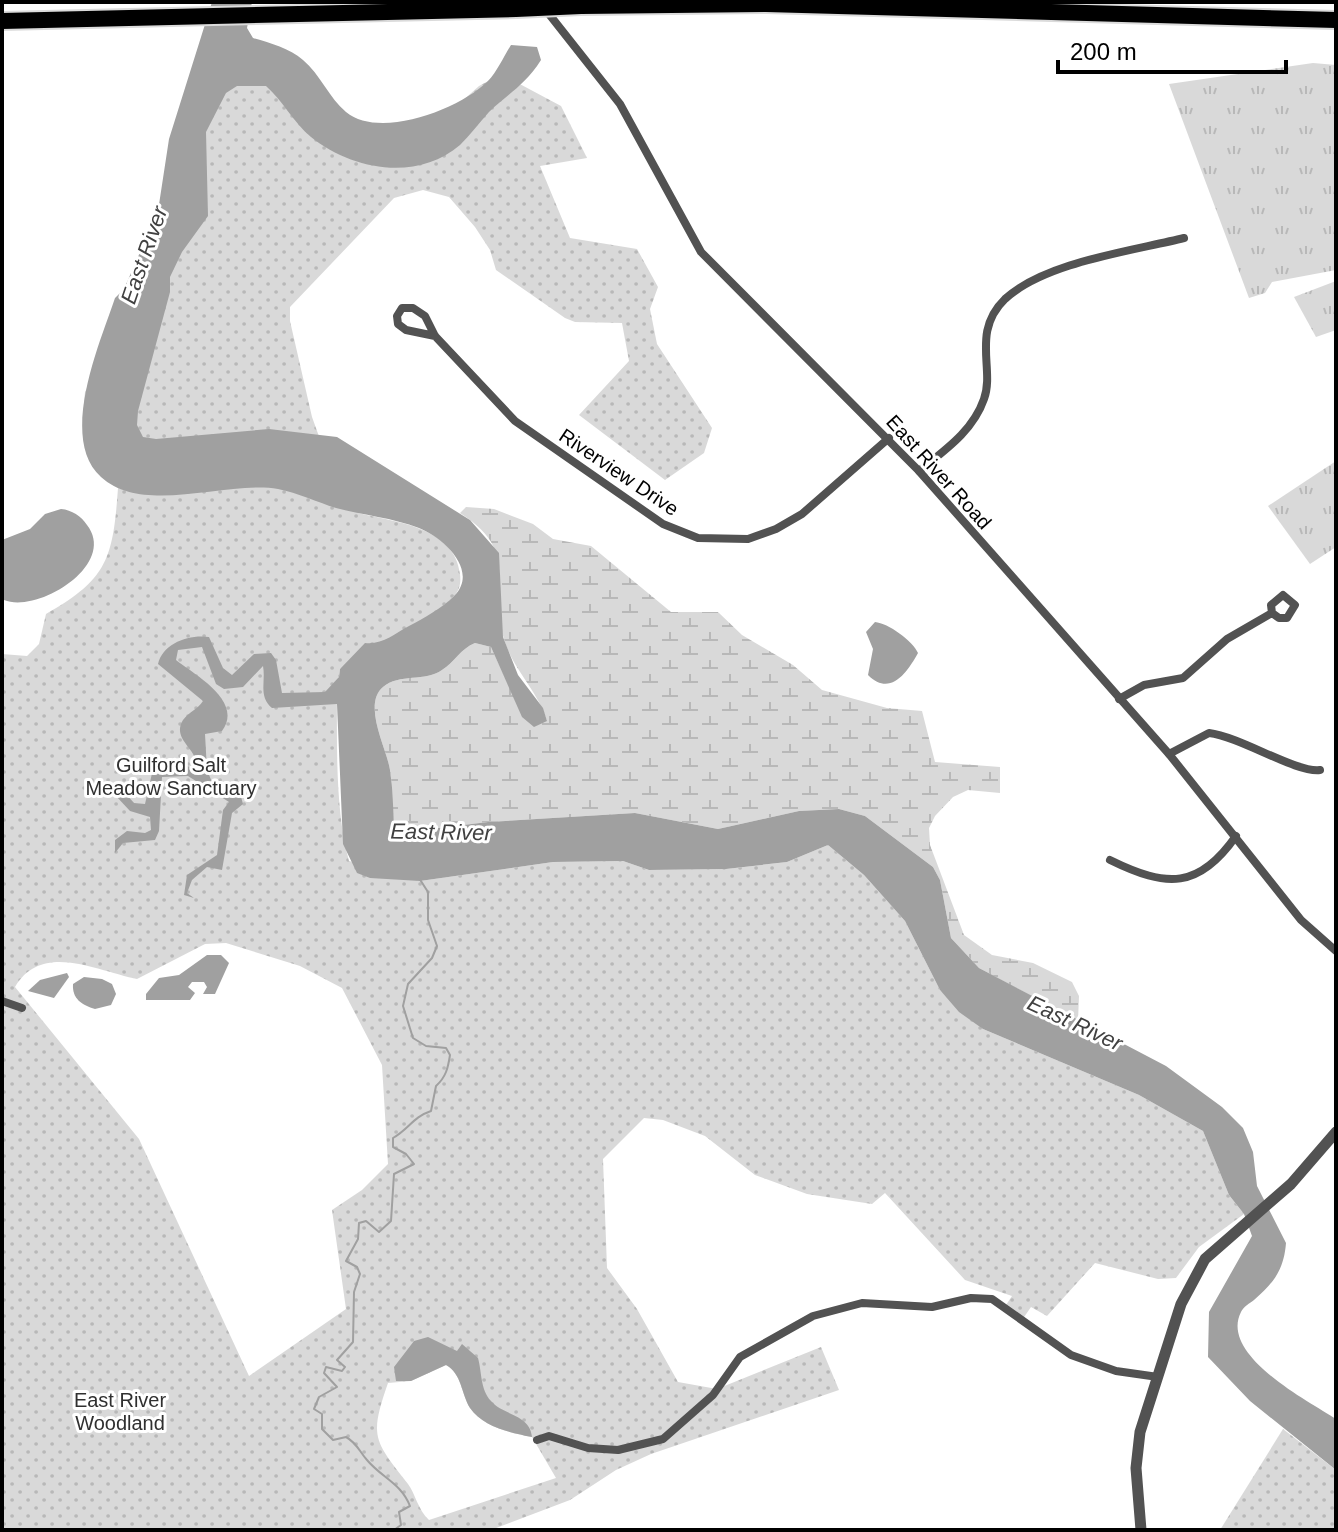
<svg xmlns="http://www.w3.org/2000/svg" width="1338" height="1532" viewBox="0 0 1338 1532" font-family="Helvetica,sans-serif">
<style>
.grass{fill:url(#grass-tufts)}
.wetland{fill:url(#wetland-marsh)}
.park{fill:url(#park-dots);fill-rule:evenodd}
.water{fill:#a0a0a0}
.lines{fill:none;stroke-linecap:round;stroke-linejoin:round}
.stream{stroke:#a0a0a0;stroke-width:2}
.motorway-casing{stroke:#dbdbdb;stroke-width:20}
.minor{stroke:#525252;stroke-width:8}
.tertiary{stroke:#525252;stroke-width:11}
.motorway{stroke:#000;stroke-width:16}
.motorway-bridge-casing{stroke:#dbdbdb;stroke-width:20;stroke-linecap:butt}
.motorway-bridge{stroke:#000;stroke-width:16}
.labels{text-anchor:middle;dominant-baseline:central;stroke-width:6;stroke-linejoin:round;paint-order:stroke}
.street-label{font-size:20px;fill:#000;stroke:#fff}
.park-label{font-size:20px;fill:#303030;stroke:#fff}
.water-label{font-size:22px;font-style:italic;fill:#414141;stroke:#fff}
</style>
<defs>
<pattern id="grass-tufts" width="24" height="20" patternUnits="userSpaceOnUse" patternTransform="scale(2)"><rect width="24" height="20" fill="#d9d9d9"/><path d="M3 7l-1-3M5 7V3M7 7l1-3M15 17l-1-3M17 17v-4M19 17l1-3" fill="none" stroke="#b8b8b8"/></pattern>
<pattern id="wetland-marsh" width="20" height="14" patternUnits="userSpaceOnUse" patternTransform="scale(2)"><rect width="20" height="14" fill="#d9d9d9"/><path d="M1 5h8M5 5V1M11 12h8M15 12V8" fill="none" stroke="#b8b8b8"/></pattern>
<pattern id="park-dots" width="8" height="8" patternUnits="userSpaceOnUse" patternTransform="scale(2)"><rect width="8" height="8" fill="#d9d9d9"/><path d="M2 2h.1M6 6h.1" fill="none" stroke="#b8b8b8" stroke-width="1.8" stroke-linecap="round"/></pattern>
</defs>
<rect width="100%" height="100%" fill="#fff"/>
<g class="grass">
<polygon points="1313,63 1336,65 1336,270 1272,282 1265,293 1249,298 1169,84"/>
<polygon points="1336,281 1336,330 1316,337 1294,297"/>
<polygon points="1336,461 1336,547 1310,564 1268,506"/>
</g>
<path class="wetland" d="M466 507 494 509 533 524 553 539 591 546 671 612H718L742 635 793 665 822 690 887 708 922 711 935 762 1000 767V793L968 790 953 797 935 816 929 828 930 845 964 935 992 955 1033 963 1072 982 1079 996 1078 1021 979 968 951 938 940 880 933 867 865 816 839 809 799 811 718 829 635 813 488 822 406 832 394 826C392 808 393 789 390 770 387 749 362 705 383 687 399 673 426 682 442 670 455 662 460 649 475 643L491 647 523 717 547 721C538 691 513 670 504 639 488 587 523 553 460 513Z"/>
<g class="park">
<path d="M210 58 385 143 460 103 479 86 501 74 561 106 587 158 540 166 570 238 637 249 658 287 650 309 657 344 712 428 704 453 665 480 579 415 629 361 622 323 575 322 565 318 496 270 490 250 475 227 449 197 423 190 394 198 290 307V321L312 417 321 442 358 513C395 522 455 527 460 574 461 582 460 590 454 596 423 627 376 645 340 669L337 690C337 743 335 811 349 861L420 881 553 862 623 861 649 870 726 869 787 862 828 845 864 875 905 921 940 990 983 1029 1139 1095 1203 1131 1229 1195 1244 1214 1199 1247 1176 1278 1158 1279 1095 1263 1047 1316 1031 1307 1022 1320 1004 1308 1012 1296 965 1280 885 1193 872 1204 807 1194 755 1175 705 1136 663 1120 644 1118 603 1159 607 1268 637 1309 678 1382 717 1389 821 1347 839 1390 651 1454 616 1470 570 1500 491 1530H2V654L27 656 39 644 46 614C108 579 113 558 118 488 83 465 81 431 85 392L172 223ZM226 943 300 966 342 988 382 1065 388 1164 362 1190 332 1210 346 1309 249 1376 139 1139 15 987C42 941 97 971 137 979L205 944ZM446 1365C462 1374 461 1393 470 1408 483 1427 511 1433 532 1437L556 1478 429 1520C418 1510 415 1493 408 1484 374 1440 369 1438 388 1383L411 1381Z"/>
<polygon points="1283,1429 1336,1470 1336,1530 1220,1530"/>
</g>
<g class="water">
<path d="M212 2H252L247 28 253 38C270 43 289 48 303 60 320 74 329 98 346 112 380 140 460 109 488 81 497 72 504 56 511 45L537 47 541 60C525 85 509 93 489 112 479 123 470 135 460 145 417 182 352 170 311 137 294 123 283 101 266 86H237L226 93 206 132 208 216 182 252 170 277V292L138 411 137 425 143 437 156 439 269 429 337 437 470 520 499 553 503 637 518 675 543 708 547 721 534 727 522 717 491 647 475 643C460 649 455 662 442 670 426 682 399 673 383 687 362 705 387 749 390 770 393 789 393 808 394 827L406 832 488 822 635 813 718 829 799 811 839 809 865 816 933 867 940 880 951 938 979 968 1166 1066 1222 1107 1243 1128 1253 1152 1257 1186 1286 1243C1284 1269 1274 1283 1254 1300 1250 1303 1243 1307 1241 1312 1219 1355 1308 1401 1336 1419V1470L1250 1401 1208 1357 1209 1312 1252 1236 1244 1214 1229 1195 1203 1131 1139 1095 983 1029 959 1012 940 990 905 921 864 875 828 845 787 862 726 869 649 870 623 861 553 862 420 881 370 878 357 873 343 844 337 704 272 708C258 696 266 682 263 666L243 687 224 689 216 684 202 647 178 650 176 660C195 675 244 701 222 731L205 734 207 770 212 782 240 793 243 804 232 813 222 870 207 867 192 880 187 893 194 898 184 895 187 875 217 855 223 810 229 802 188 776 162 777 159 831 155 840 123 843 115 853V840L127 831 145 833 151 830 150 817 130 811 116 796 127 795 134 803 145 804 153 769C166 762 179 760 191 768L196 762C194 747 172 738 183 720 189 712 198 709 203 701L158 664C163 643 189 634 209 637L223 668 232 675 254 654 271 653 276 660 282 693 325 692 339 677 340 669 365 643C382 645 394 634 409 626 424 618 442 608 454 596 480 570 442 537 419 528 393 518 363 515 336 508 317 502 298 493 278 489 227 480 144 516 101 477 58 438 100 343 115 298L124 289 158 211 169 139Z"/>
<path d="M61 509C72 510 81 516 87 525 118 565 37 614 4 600L2 540 30 529 45 514Z"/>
<path d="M875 622C888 623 913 641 918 653 907 673 890 697 868 675L873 649 866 632Z"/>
<polygon points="207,955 221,955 229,963 215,994 203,994 207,987 204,982 192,982 188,987 195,993 190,1000 146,1000 146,994 159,978 179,975"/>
<polygon points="67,973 69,977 54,998 28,991 40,980"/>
<path d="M84 977 102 979 112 984 116 994 111 1005 95 1009C82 1005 72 999 73 984Z"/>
<path d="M428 1337 457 1351 462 1344 478 1358C482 1372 480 1389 491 1401 504 1416 530 1414 532 1437 511 1433 483 1427 470 1408 461 1393 462 1374 446 1365L411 1381H396L394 1367 414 1341Z"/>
</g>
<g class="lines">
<path class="stream" d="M394 1530 401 1525 399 1512 410 1506C401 1483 382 1478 367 1460 359 1451 357 1443 346 1437L333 1440 322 1429V1414L314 1409 319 1397 337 1387 324 1373 326 1367 342 1371 345 1367 337 1360 353 1342 354 1292 360 1274 357 1267 346 1261 358 1239 359 1223 366 1221 379 1232 391 1221 394 1174 414 1164 406 1154 393 1147V1138C409 1129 413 1117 431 1111L436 1086C446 1077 448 1068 450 1055L446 1048 426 1046 413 1038 403 1006 408 984 432 958 437 946 428 920V892L419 878"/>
<defs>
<g id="motorway">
<polyline points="581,6 766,4 1336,20"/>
<polyline points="2,21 516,9"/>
</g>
</defs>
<use href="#motorway" class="motorway-casing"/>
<g class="minor">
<polyline points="545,9 620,104 701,252 919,471 1169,754 1301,920 1336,951"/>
<polyline points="435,336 406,330 398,324 397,316 402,308 413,308 425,316 435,336 515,421 663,524 698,538 748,539 776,529 802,514 889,438"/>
<path d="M919 471C945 450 973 431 984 399 995 369 971 332 1005 299 1045 262 1132 251 1184 238"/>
<polyline points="1119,699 1144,685 1183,678 1227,639 1272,613 1279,618 1287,618 1295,605 1283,595 1271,605 1272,613"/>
<path d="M1169 754 1209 733C1241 737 1296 773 1320 770"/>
<path d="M1110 860C1167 888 1199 889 1236 836"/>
<polyline points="2,1001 22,1008"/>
<polyline points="537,1440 549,1436 588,1448 618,1450 663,1439 713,1395 740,1357 813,1316 862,1303 932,1307 971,1298 992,1299 1071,1355 1116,1371 1158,1377"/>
</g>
<polyline class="tertiary" points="1141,1530 1136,1468 1140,1432 1181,1304 1205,1259 1291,1184 1336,1132"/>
<use href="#motorway" class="motorway"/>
<defs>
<polyline id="motorway-bridge" points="516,9 581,6"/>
</defs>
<use href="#motorway-bridge" class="motorway-bridge-casing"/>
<use href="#motorway-bridge" class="motorway-bridge"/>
</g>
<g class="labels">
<g class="street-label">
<text transform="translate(619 472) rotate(34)">Riverview Drive</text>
<text transform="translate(939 472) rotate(48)">East River Road</text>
</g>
<g class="park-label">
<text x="171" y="765">Guilford Salt<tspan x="171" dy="23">Meadow Sanctuary</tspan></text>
<text x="120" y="1400">East River<tspan x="120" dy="23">Woodland</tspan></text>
</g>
<g class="water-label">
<text transform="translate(144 255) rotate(-71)">East River</text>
<text transform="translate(441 832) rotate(1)">East River</text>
<text transform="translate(1075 1023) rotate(25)">East River</text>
</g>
</g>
<rect width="1338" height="1532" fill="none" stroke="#000000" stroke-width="8"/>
<path d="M1058 60v12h228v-12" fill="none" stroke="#000000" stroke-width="4"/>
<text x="1070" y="60" font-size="24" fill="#000000" stroke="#ffffff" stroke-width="6" paint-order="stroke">200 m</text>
</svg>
